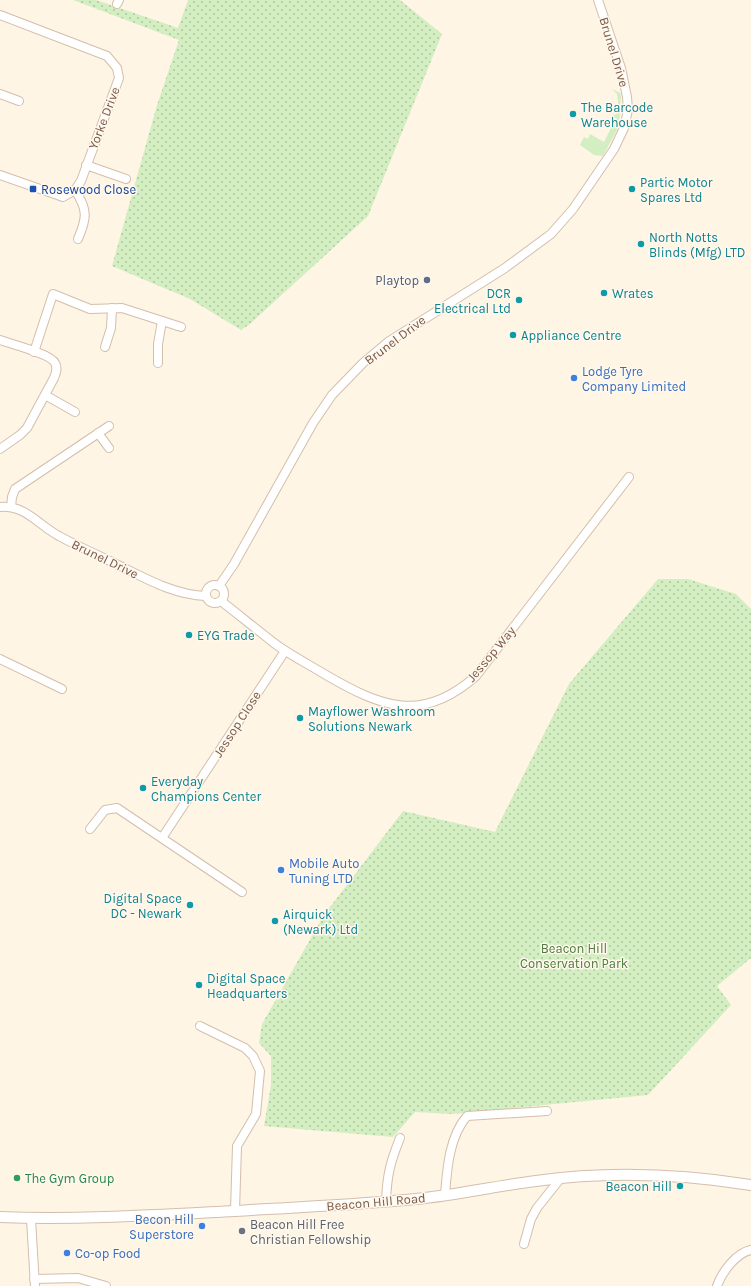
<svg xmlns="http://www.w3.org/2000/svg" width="751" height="1286" viewBox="0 0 751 1286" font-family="Karla,sans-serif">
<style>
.green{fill:#d3eec1}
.park{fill:url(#park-dots)}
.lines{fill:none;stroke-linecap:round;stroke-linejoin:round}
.minor-casing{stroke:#d4beac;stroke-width:10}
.tertiary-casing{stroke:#d4beac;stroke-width:12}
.minor{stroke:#fff;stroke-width:8}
.tertiary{stroke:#fff;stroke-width:10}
.culture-dot{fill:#0f9aa8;stroke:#fff8ed;stroke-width:1.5}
.transit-dot{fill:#1a4fb4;stroke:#fff8ed;stroke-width:1.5}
.service-dot{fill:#5c6f8a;stroke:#fff8ed;stroke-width:1.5}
.shop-dot{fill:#3f7fe0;stroke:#fff8ed;stroke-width:1.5}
.leisure-dot{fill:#2e9e5b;stroke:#fff8ed;stroke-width:1.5}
.worship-dot{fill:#6b7280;stroke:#fff8ed;stroke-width:1.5}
.labels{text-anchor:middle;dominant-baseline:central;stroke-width:3;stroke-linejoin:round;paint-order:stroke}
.street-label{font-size:13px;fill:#7b5947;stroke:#fff8ed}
.culture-label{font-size:13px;fill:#0d838f;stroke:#fff8ed;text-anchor:start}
.transit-label{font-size:13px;fill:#164399;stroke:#fff8ed;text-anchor:start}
.service-label{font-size:13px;fill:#4e5e75;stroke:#fff8ed;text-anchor:end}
.shop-label{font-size:13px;fill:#366cbe;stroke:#fff8ed;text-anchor:start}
.park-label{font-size:13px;fill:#4d7b3b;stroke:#fff8ed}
.leisure-label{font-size:13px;fill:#27864d;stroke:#fff8ed;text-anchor:start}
.worship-label{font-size:13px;fill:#5b616d;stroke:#fff8ed;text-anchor:start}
</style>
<defs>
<pattern id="park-dots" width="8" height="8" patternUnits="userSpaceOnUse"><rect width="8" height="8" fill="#d3eec1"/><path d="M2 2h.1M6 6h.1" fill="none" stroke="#b0c49f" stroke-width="1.8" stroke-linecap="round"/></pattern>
</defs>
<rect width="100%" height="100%" fill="#fef5e5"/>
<polygon class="green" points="612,89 620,93 621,96 619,126 603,156 594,155 580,145 584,137 588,139 590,134 604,142 615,120 613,114 616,115 619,108 617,94"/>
<g class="park">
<polygon points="73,0 96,0 178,28 188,0 400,0 442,34 368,216 250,324 241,330 190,299 112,266 157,105 179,40"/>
<polygon points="658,579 688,579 736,594 751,609 751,958 717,986 731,1005 648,1095 452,1114 415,1112 393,1137 264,1126 271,1085 271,1056 259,1043 262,1024 324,915 403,811 495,832 569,684"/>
</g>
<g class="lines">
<defs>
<g id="minor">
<polyline points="117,4 119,0"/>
<polyline points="0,15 107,56 117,68 119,78 81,181 75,190 63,197 0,175"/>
<polyline points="0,94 19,101"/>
<polyline points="86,165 126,179"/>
<path d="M75 190C88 210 87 218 78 239"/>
<path d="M0 340C11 344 51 354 55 363 58 368 56 373 54 378L27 428 20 435 0 449"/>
<polyline points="105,347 111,328 112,308"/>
<polyline points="34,352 53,294 90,309 122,308 181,327"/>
<polyline points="158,363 158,344 162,321"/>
<polyline points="45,395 75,412"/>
<polyline points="98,433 109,448"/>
<path d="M0 507C26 505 38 525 59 536 77 546 96 554 114 563 143 577 173 595 206 596"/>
<polyline points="11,507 12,497 15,489 109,426"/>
<circle cx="215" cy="594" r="9"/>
<polyline points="219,586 234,564 313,423 332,395 363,363 388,342 505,268 551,234 573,209 614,149 624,128 628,110 627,97 621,68 598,0"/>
<path d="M221 601C239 615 256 629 274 643 290 655 308 664 326 675 381 707 422 724 476 676L629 477"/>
<polyline points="0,659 62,689"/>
<polyline points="90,829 105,810 117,808 242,892"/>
<polyline points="162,838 285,651"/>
<polyline points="200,1026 245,1048 253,1056 260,1071 256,1114 237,1146 235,1211"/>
<path d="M445 1195C447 1169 449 1137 467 1116L547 1111"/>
<path d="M386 1202C387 1175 390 1163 400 1138"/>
<polyline points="31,1219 35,1286"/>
<polyline points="524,1244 531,1219 537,1208 560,1179"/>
<polyline points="34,1279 78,1278 106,1286"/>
<path d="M717 1286C722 1272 736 1253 751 1250"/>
</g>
<path id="tertiary" d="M0 1217C78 1220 157 1215 235 1211 295 1207 356 1205 416 1199 456 1195 496 1186 536 1181 607 1171 681 1174 751 1185"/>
</defs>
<use href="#minor" class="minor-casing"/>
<use href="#tertiary" class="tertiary-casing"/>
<use href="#minor" class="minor"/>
<use href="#tertiary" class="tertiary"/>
</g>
<g class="culture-dot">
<circle cx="573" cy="114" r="4"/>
<circle cx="632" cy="189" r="4"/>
<circle cx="641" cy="244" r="4"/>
<circle cx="604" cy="293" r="4"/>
<circle cx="519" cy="300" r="4"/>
<circle cx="513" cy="335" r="4"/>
<circle cx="189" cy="635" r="4"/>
<circle cx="300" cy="718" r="4"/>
<circle cx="143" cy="788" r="4"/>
<circle cx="190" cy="905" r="4"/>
<circle cx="275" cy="921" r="4"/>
<circle cx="199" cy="985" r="4"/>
<circle cx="680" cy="1186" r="4"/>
</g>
<rect class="transit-dot" x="29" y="185" width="8" height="8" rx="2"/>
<circle class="service-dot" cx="427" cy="280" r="4"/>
<g class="shop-dot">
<circle cx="574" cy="378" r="4"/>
<circle cx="281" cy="870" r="4"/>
<circle cx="202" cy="1226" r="4"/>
<circle cx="67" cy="1253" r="4"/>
</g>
<circle class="leisure-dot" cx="17" cy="1178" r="4"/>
<circle class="worship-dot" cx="242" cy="1231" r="4"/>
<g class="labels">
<g class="street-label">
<text transform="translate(614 52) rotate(73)">Brunel Drive</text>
<text transform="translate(104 118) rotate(-69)">Yorke Drive</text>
<text transform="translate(395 340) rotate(-37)">Brunel Drive</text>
<text transform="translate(105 559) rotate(26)">Brunel Drive</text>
<text transform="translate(491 654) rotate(-50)">Jessop Way</text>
<text transform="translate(237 724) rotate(-57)">Jessop Close</text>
<text transform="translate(376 1202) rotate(-5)">Beacon Hill Road</text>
</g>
<g class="culture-label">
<text x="581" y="107">The Barcode<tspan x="581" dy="15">Warehouse</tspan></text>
<text x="640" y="182">Partic Motor<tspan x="640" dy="15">Spares Ltd</tspan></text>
<text x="649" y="237">North Notts<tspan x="649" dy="15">Blinds (Mfg) LTD</tspan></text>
<text x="511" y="293" text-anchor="end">DCR<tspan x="511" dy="15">Electrical Ltd</tspan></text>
<text x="612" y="293">Wrates</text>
<text x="521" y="335">Appliance Centre</text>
<text x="197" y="635">EYG Trade</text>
<text x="308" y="711">Mayflower Washroom<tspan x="308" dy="15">Solutions Newark</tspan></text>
<text x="151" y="781">Everyday<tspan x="151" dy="15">Champions Center</tspan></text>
<text x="182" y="898" text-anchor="end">Digital Space<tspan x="182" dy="15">DC - Newark</tspan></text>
<text x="283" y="914">Airquick<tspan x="283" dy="15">(Newark) Ltd</tspan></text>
<text x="207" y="978">Digital Space<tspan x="207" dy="15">Headquarters</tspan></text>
<text x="672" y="1186" text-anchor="end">Beacon Hill</text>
</g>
<g class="transit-label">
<text x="41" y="189">Rosewood Close</text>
</g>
<g class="service-label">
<text x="419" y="280">Playtop</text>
</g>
<g class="shop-label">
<text x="582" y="371">Lodge Tyre<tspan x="582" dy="15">Company Limited</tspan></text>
<text x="289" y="863">Mobile Auto<tspan x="289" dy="15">Tuning LTD</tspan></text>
<text x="194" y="1219" text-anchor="end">Becon Hill<tspan x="194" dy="15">Superstore</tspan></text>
<text x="75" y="1253">Co-op Food</text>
</g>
<g class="park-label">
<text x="574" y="948">Beacon Hill<tspan x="574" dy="15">Conservation Park</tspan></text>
</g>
<g class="leisure-label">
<text x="25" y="1178">The Gym Group</text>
</g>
<g class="worship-label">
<text x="250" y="1224">Beacon Hill Free<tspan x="250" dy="15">Christian Fellowship</tspan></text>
</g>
</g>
</svg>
